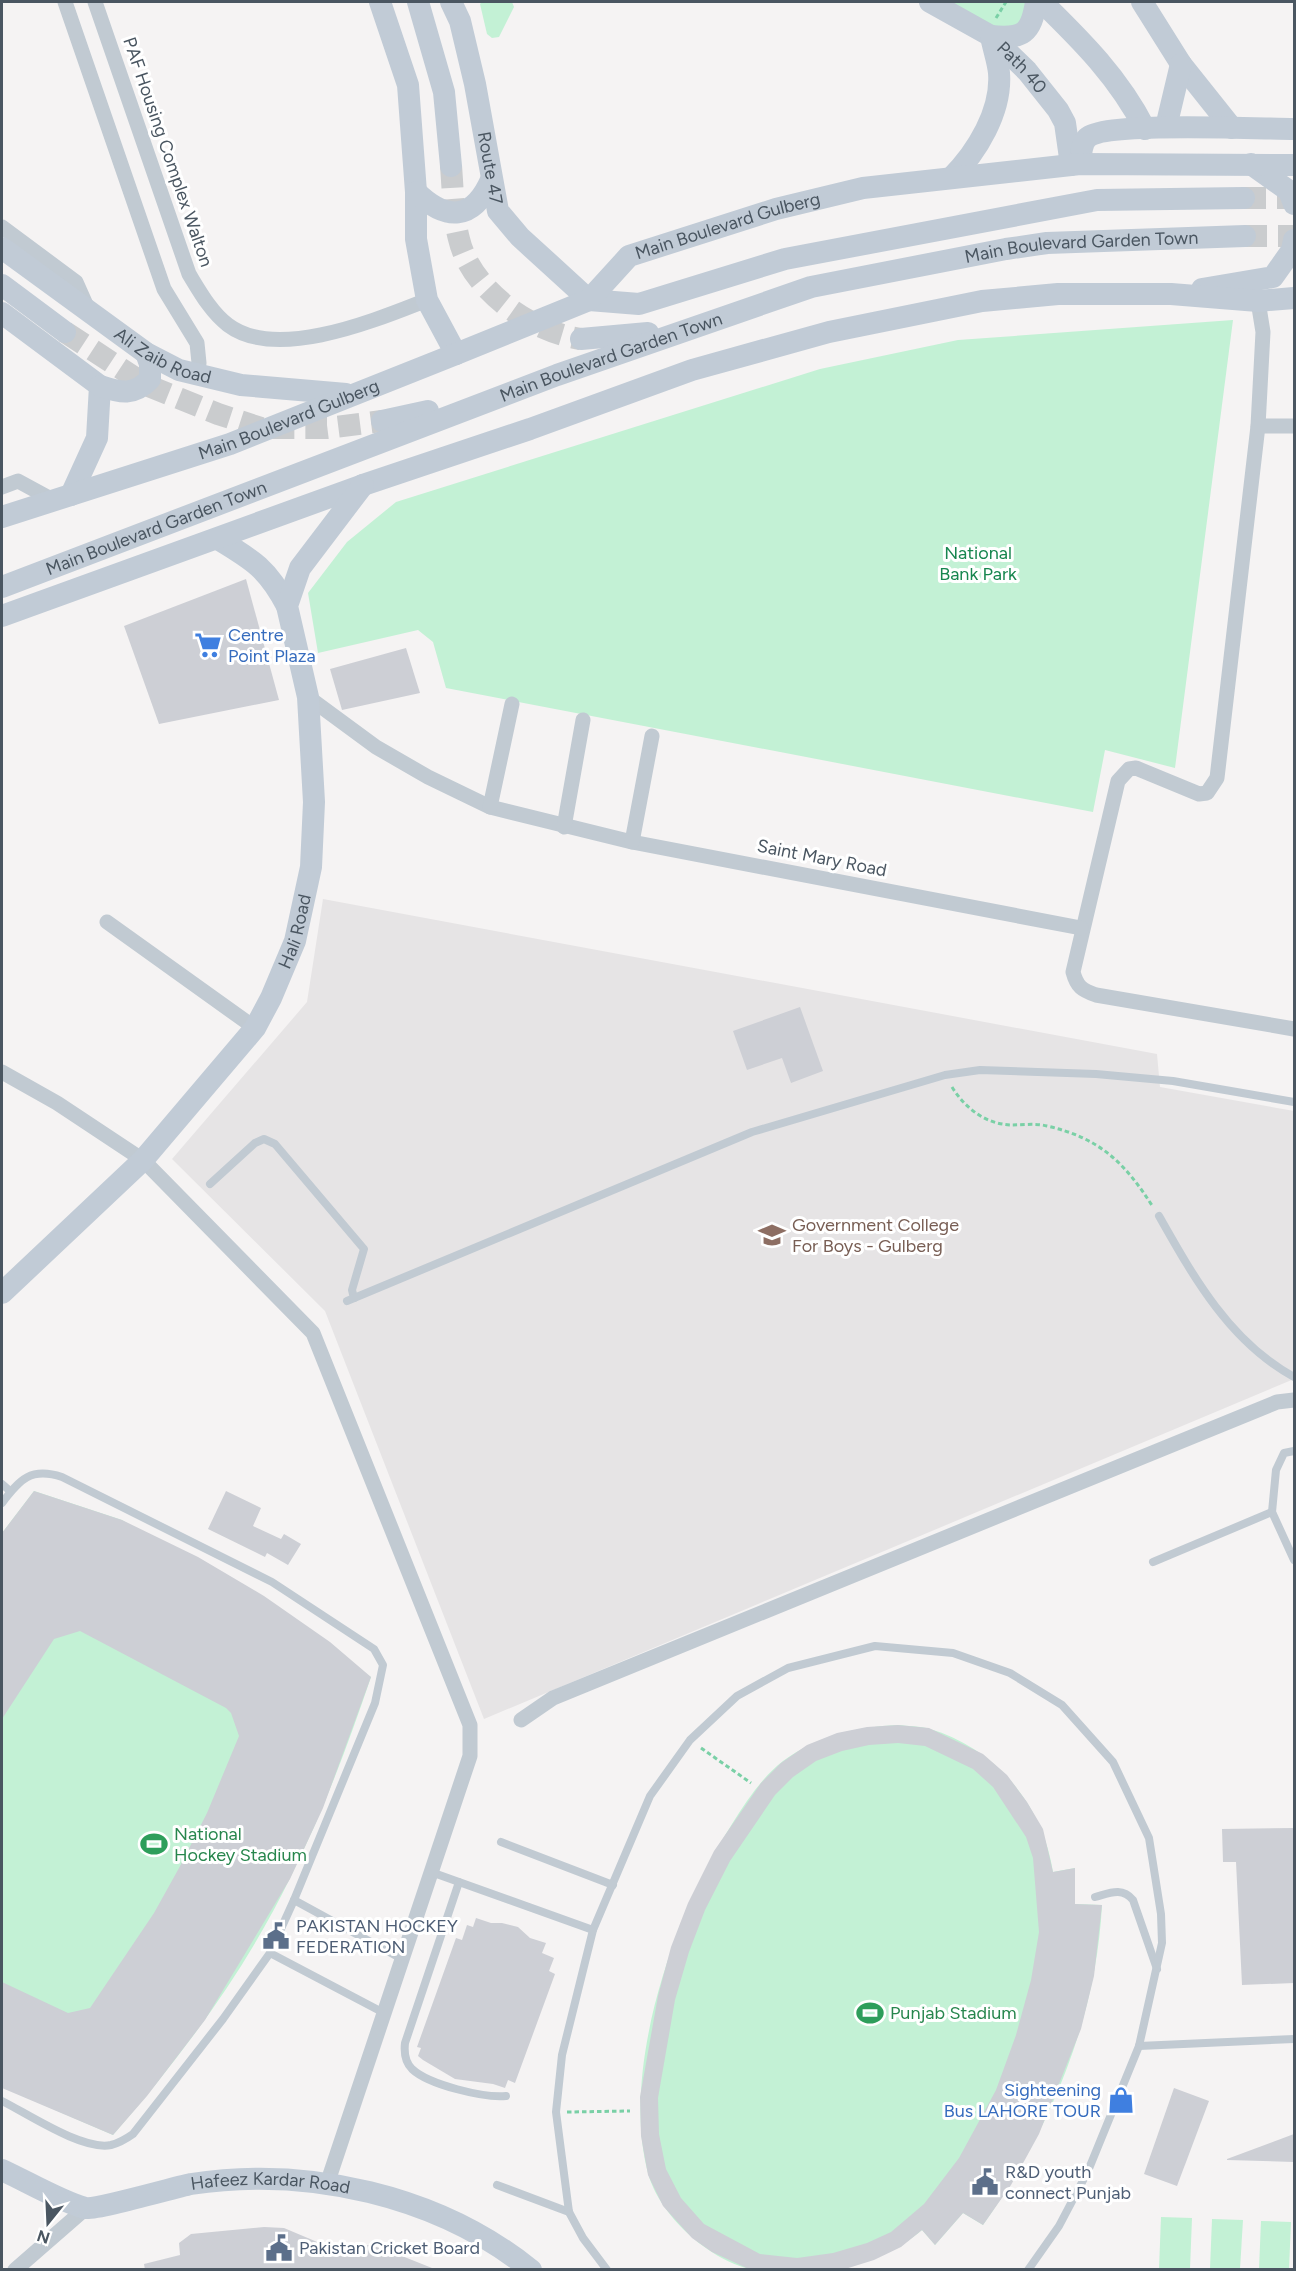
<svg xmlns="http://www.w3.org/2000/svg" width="1296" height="2271" viewBox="0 0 1296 2271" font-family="Figtree,sans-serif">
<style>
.education{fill:#e6e4e5}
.green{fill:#c3f1d5}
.building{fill:#cdcfd5;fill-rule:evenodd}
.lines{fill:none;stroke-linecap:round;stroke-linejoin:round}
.secondary-tunnel{stroke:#caccce;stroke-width:22;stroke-dasharray:22 11;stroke-linecap:butt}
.path{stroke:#7ad0a6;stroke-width:3;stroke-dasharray:4.5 3;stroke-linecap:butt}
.lane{stroke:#c1cad2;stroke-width:8}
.street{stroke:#c1cad2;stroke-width:15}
.secondary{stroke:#c1cbd6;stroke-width:22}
.labels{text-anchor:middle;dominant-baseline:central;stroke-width:6;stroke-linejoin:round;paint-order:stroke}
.street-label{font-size:18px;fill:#4a5661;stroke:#fff}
.park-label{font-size:18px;fill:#17864f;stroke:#fff}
.shop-label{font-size:18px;fill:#366cbe;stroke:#fff;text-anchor:start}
.education-label{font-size:18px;fill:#785e54;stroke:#fff;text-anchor:start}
.leisure-label{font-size:18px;fill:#27864d;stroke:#fff;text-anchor:start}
.service-label{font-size:18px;fill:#4e5e75;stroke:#fff;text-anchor:start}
</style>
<rect width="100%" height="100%" fill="#f5f3f3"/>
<polygon class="education" points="323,899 1157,1054 1160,1087 1294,1111 1294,1379 484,1719 325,1311 172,1159 307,1002"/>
<g class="green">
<polygon points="482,2 512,2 514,7 499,37 492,38 487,34 480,4"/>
<polygon points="930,2 1036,2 1010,37"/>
<polygon points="1233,320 1175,768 1105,750 1093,812 446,688 433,642 418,630 318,653 308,593 347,542 396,502 820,369 958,340"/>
<path d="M34 1491 122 1520 371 1677C348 1745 323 1812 291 1876 246 1970 181 2057 113 2135L2 2087V1533Z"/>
<path d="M898 1725C908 1726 920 1726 930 1729 995 1748 1043 1805 1053 1872L1075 1868V1904L1102 1905C1096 2021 1049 2131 983 2225L963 2213 935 2245 922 2230C877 2268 850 2262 795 2266 782 2267 763 2271 750 2269 708 2259 659 2215 648 2173 620 2068 675 1913 732 1824 746 1802 762 1777 783 1761 818 1736 855 1727 898 1725Z"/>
<polygon points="1161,2217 1192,2218 1190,2269 1159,2269"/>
<polygon points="1212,2219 1243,2220 1240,2269 1210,2269"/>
<polygon points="1261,2221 1291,2222 1289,2269 1259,2269"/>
</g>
<g class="building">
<polygon points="246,579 279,700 159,724 124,626"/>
<polygon points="406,648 420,693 342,710 330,669"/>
<polygon points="800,1007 823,1071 791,1083 782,1058 747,1070 733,1031"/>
<polygon points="34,1491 122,1520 198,1557 264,1596 330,1642 371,1677 323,1808 290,1879 205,2020 147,2096 113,2135 2,2088 2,1982 68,2013 90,2008 154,1913 179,1868 207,1813 239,1736 231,1713 226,1708 80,1631 54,1639 2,1719 2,1533"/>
<polygon points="226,1491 261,1508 253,1526 281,1539 284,1534 301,1544 288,1565 267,1553 265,1557 208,1529"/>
<path d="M898 1725 929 1728 983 1754 1007 1775 1027 1802 1043 1829 1053 1872 1075 1868V1904L1102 1905 1094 1976 1081 2029 1039 2134 1011 2185 983 2225 963 2213 935 2245 922 2230 901 2247 874 2260 842 2270H751L712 2252 692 2238 663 2206 648 2175 641 2136 640 2097 658 1996 671 1947 688 1903 714 1851 761 1783 781 1763 807 1745 837 1733 867 1727ZM898 1743 925 1746 973 1769 993 1787 1026 1837 1033 1858 1039 1932 1031 1980 1016 2035 996 2090 959 2158 924 2204 891 2232 867 2243 833 2253 797 2258 760 2254 704 2224 681 2198 666 2169 659 2134 658 2098 675 2000 689 1952 705 1910 730 1861 775 1795 793 1777 816 1761 842 1751 869 1745Z"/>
<polygon points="1294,1828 1294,1983 1242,1985 1236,1862 1223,1862 1222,1829"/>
<polygon points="476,1918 491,1923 502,1923 518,1927 530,1938 546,1943 542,1953 554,1958 549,1971 555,1974 515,2083 508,2080 505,2088 493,2084 455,2079 423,2060 418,2056 421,2048 417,2047 456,1938 462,1940 467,1925 473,1927"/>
<polygon points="1174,2088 1209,2101 1177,2186 1144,2174"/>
<polygon points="1294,2134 1294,2162 1227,2160 1227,2159"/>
<polygon points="264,2227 284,2228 322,2244 345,2247 369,2245 387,2250 437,2270 145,2270 144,2264 180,2255 179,2243 191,2234"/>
</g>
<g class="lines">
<g class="secondary-tunnel">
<path d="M451 166C453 190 453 216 459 239 471 290 531 332 581 339"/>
<polyline points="1244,198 1294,198"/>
<polyline points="1245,236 1294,236"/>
<polyline points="65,332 146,385 218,414 261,428 327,428 382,421"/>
</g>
<g class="path">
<polyline points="996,18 1006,2"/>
<path d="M952 1087C965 1108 985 1124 1011 1125 1022 1125 1036 1123 1047 1126 1100 1138 1125 1163 1153 1207"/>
<polyline points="701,1748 751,1783"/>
<polyline points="567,2112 630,2111"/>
</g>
<g class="lane">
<polyline points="210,1184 255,1143 264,1139 275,1144 364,1249 352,1290 354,1298"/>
<path d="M1159 1216C1194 1278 1230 1342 1294 1377"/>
<polyline points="347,1301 752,1132 945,1075 980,1070 1096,1074 1173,1081 1294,1102"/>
<polyline points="1294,1451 1284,1453 1276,1470 1272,1512 1294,1560"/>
<polyline points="2,1484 10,1491"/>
<path d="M2 1503C20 1479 31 1467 62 1477L272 1582 374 1649 383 1665 375 1703 294 1900 402 1959"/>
<polyline points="1153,1562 1272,1512"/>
<polyline points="501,1842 613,1885"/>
<polyline points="431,1872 593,1930"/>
<path d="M459 1882 405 2043C404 2052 405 2062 412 2069 429 2085 484 2098 506 2096"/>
<path d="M1095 1897C1110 1893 1122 1887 1133 1900L1157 1969"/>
<polyline points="270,1953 294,1900"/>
<polyline points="1139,2046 1294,2039"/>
<path d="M2 2101C28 2114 83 2151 111 2145 119 2143 126 2139 133 2134L223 2019 270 1953 384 2013"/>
<polyline points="497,2185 569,2212"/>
<polyline points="607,2270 583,2238 569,2212 556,2112 562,2055 593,1930 650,1796 690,1740 737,1696 788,1668 875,1646 953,1653 1010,1673 1062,1705 1113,1762 1149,1838 1161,1914 1162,1943 1139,2046 1088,2171 1059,2226 1028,2270"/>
</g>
<g class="street">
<polyline points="65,2 164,289 197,343 199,363 197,376"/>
<path d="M95 2 189 274C200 292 211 312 228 325 277 362 378 319 427 300"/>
<polyline points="2,227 76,282 88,309"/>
<path d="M1258 301 1263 332 1258 426 1217 778 1207 793 1199 794 1136 768 1129 769 1118 781 1073 972C1077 987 1082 990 1096 995L1294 1029"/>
<polyline points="1258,426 1294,426"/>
<polyline points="2,487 18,481 53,500"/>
<polyline points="308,697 376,747 428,777 490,807 632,842 1081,928"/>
<polyline points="490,807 512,704"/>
<polyline points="564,827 583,720"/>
<polyline points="632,842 652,736"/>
<polyline points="107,922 255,1028"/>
<polyline points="2,1072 57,1103 143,1160 313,1333 470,1725 470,1756 327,2184"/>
<polyline points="521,1720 553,1698 1277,1402 1294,1400"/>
<polyline points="15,2270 86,2208"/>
</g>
<g class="secondary">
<polyline points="380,2 408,85 416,192 416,239 427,300 456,354"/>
<polyline points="418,2 444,92 451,166"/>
<path id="s1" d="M451 2 460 21 475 84 498 211 520 237 589 300 639 304 785 259 1097 200 1244 198"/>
<path id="s2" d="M930 2 991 36 1027 71 1058 110 1065 123 1071 165"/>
<path d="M1042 2C1082 41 1119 78 1145 129"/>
<polyline points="1142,2 1181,64 1232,128"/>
<polyline points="1166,127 1181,64"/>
<path d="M1080 164C1081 156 1081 144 1087 138 1105 121 1262 129 1294 129"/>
<polyline points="1251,164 1289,191 1294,204"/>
<path d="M951 178C977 152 1002 111 999 73 998 61 993 48 991 36 1023 39 1031 34 1036 2"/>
<path d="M416 192C446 221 473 221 491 180"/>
<path id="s3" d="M2 248 146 353 179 370 241 385 346 394"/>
<polyline points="2,285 65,332"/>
<polyline points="1202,289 1273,277 1292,250 1294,240"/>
<polyline points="2,313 100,386 97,438 71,495"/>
<polyline points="581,339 648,333"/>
<path d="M100 386C121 393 134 396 150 379V364L146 353"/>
<polyline points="382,421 428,411"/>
<path id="s4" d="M2 517 230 444 456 354 589 300 629 256 776 209 863 188 1080 164 1294 165"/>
<path d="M218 539C253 560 268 569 287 606"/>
<path id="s5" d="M2 587 557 375 811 287 1006 249 1047 243 1245 236"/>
<polyline points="2,616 363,485 530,429 692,370 829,332 982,301 1058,294 1171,294 1258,301 1294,298"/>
<path id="s6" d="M2 1293 143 1160 255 1028 271 998 295 941 311 867 314 802 308 697 287 606 300 568 363 485"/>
<path id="s7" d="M2 2170C24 2180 62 2202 85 2208 96 2210 172 2188 191 2184 307 2166 438 2195 531 2270"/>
</g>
</g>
<defs>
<symbol id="supermarket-bare" viewBox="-9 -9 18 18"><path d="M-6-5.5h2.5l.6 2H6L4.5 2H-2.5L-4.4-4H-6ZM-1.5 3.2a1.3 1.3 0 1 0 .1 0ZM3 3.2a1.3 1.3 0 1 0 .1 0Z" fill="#3f7fe0" stroke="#fff" stroke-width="2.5" paint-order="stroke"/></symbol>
<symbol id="university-bare" viewBox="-9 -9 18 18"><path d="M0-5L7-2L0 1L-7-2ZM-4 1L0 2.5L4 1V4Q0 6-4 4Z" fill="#8d6e63" stroke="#fff" stroke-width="2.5" paint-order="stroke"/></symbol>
<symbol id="stadium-bare" viewBox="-9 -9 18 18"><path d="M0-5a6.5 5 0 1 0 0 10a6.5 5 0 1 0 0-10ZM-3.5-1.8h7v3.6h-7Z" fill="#2e9e5b" stroke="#fff" stroke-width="2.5" paint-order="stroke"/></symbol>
<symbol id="civic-bare" viewBox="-9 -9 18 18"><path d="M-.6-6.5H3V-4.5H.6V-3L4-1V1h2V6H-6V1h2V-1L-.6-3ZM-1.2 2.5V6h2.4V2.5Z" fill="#5c6f8a" stroke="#fff" stroke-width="2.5" paint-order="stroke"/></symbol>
<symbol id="shop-bare" viewBox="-9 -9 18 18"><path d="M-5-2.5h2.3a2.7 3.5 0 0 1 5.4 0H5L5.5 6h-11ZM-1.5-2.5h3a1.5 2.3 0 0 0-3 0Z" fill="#3f7fe0" stroke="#fff" stroke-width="2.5" paint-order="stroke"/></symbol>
</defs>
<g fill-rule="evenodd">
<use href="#supermarket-bare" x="189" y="626" width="38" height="38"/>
<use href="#university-bare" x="753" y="1216" width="38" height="38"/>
<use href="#stadium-bare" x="135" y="1825" width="38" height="38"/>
<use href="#civic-bare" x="257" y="1917" width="38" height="38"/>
<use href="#stadium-bare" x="851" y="1994" width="38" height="38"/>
<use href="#shop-bare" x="1102" y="2081" width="38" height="38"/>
<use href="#civic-bare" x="966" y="2163" width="38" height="38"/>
<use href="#civic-bare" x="260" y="2229" width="38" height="38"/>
</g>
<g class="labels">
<g class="street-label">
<text stroke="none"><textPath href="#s2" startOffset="114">Path 40</textPath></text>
<text transform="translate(168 152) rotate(71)">PAF Housing Complex Walton</text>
<text stroke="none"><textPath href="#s1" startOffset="171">Route 47</textPath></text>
<text stroke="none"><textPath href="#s4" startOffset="789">Main Boulevard Gulberg</textPath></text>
<text stroke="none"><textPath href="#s5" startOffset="1137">Main Boulevard Garden Town</textPath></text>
<text stroke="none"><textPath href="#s3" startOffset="195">Ali Zaib Road</textPath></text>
<text stroke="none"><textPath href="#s5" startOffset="651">Main Boulevard Garden Town</textPath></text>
<text stroke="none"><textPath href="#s4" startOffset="303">Main Boulevard Gulberg</textPath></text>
<text stroke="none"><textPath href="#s5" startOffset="165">Main Boulevard Garden Town</textPath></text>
<text transform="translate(822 858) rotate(11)">Saint Mary Road</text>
<text stroke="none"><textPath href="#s6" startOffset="472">Hali Road</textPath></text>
<text stroke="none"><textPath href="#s7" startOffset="280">Hafeez Kardar Road</textPath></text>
</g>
<g class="park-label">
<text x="978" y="553">National<tspan x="978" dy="21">Bank Park</tspan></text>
</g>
<g class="shop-label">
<text x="228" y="635">Centre<tspan x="228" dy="21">Point Plaza</tspan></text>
<text x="1101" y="2090" text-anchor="end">Sighteening<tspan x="1101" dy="21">Bus LAHORE TOUR</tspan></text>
</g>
<g class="education-label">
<text x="792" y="1225">Government College<tspan x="792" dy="21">For Boys - Gulberg</tspan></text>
</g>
<g class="leisure-label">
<text x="174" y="1834">National<tspan x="174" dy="21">Hockey Stadium</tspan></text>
<text x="890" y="2013">Punjab Stadium</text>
</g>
<g class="service-label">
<text x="296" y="1926">PAKISTAN HOCKEY<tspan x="296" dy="21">FEDERATION</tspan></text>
<text x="1005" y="2172">R&amp;D youth<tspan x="1005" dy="21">connect Punjab</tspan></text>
<text x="299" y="2248">Pakistan Cricket Board</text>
</g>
</g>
<rect width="1296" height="2271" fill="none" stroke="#4a5661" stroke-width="6"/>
<g transform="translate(48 2223) rotate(198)" stroke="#ffffff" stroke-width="4.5" paint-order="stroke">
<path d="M0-4.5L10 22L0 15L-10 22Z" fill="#4a5661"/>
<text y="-9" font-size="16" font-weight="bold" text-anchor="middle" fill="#4a5661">N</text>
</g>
</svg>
